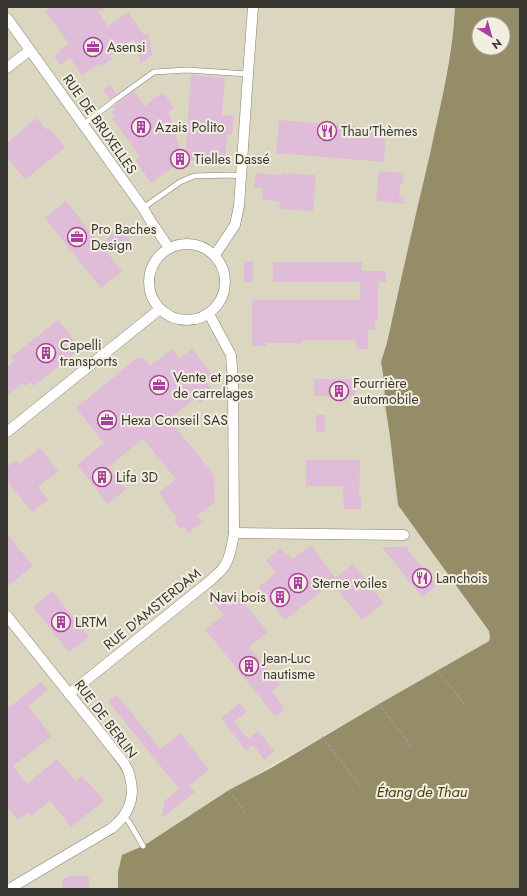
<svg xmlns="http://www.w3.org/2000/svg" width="527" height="896" viewBox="0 0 527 896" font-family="Jost,sans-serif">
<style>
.built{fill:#dbd6c0}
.water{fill:#958d67;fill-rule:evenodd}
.building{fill:#dfbdd8}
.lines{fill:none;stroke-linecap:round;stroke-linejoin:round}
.service-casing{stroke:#848174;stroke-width:6}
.minor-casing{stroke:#848174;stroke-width:11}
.path{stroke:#9a978c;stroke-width:2;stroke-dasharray:3 2;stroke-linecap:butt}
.service{stroke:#fff;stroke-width:5}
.minor{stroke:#fff;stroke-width:10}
.labels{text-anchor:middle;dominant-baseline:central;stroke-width:4;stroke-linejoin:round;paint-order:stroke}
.poi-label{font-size:14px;fill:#393732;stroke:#f2eee0;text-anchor:start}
.street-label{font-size:14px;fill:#393732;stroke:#f2eee0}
.water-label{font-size:15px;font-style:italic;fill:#4a3f0f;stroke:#f2eee0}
</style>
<rect width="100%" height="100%" fill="#e5e1d2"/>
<polygon class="built" points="7,7 455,7 454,27 446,78 435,131 408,249 381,362 398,505 490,631 490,637 489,641 229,790 139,848 118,872 118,889 7,889"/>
<path class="water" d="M455 7H520V889H118V872L122 855 143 846 229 790 271 768 379 704 489 641 490 637 489 631 398 505 390 437 385 404 384 381 381 362 387 342C401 279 415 217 430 154 440 106 453 57 455 7ZM479 24H503V48H479Z"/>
<g class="building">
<polygon points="50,7 106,7 98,12 108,26 128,12 144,35 148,34 153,54 141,64 134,39 110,56 112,59 100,67 98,64 82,75 70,58 60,65 54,56 61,52 59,51 69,44 45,11"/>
<polygon points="191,75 225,78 222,115 234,116 232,135 227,134 225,164 185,160"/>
<polygon points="110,85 116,94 110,99 103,90"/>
<polygon points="134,91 145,106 163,92 174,108 169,112 183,160 151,183 136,161 140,157 112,118 115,116 111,112 115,110 113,107"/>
<polygon points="37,118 47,130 49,128 65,147 25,180 7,157 7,143"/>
<polygon points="279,120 386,129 384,162 276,153"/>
<polygon points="379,171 403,173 403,183 400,185 399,195 406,204 376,201"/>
<polygon points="256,173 282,175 282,173 316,175 313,211 279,209 280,201 262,200 263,188 254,187"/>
<polygon points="66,201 100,244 110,237 111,231 130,233 128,253 105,250 122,271 101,288 45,218"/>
<rect x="244" y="261" width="9" height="21"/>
<polygon points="273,262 362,262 362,271 386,271 386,282 378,282 378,320 375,320 375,330 368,330 368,349 357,349 356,340 302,340 302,343 266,343 266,346 252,346 252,300 360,300 360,282 273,282"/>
<polygon points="58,320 81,348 34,386 31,382 26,386 23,383 7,396 7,367 14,361 11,357"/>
<polygon points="172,349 180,359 192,349 213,376 206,381 212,392 200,403 196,398 169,419 214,475 215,502 197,516 202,522 188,533 183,526 180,528 174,520 177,518 163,500 164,499 159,493 176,479 143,439 108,467 126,489 108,504 77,465 104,443 76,408 137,358 145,359 150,366"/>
<rect x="314" y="379" width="42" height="17"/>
<polygon points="316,415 325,415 325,432 316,431"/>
<polygon points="40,448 58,471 38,487 48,500 32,512 7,481 7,467 16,460 19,464"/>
<polygon points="306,460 360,460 359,496 361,496 361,509 344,509 343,486 306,486"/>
<polygon points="7,534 33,566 7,587"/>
<polygon points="311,545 335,578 353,564 384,603 362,620 332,583 285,620 259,587 276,573 266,560 280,549 293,559"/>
<polygon points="382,547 406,547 436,586 422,597"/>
<polygon points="52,591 89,637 69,652 33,607"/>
<polygon points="224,593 232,603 239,597 268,632 249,647 280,685 272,692 284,707 282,709 283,711 277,716 275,714 274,715 205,629 224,615 213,602"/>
<polygon points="41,682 48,690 28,706 52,736 13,766 27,784 57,759 76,781 82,776 87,782 88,782 104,801 71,827 50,801 31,816 28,812 18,820 7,807 7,709"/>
<polygon points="117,695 160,749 181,733 209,770 189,786 195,792 162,818 164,801 179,789 108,701"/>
<polygon points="240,703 247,712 234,722 248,739 258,731 275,751 264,760 253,745 246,751 221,718"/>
<polygon points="69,876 89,876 89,889 62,889 62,880"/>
</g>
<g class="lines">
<defs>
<g id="service">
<polyline points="83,125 115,100 154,72 187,70 248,74"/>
<polyline points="143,208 180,182 194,176 229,175 241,176"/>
<polyline points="124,817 129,822 143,846"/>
</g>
<g id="minor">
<polyline points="7,18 143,208 150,220 169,248"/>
<polyline points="7,68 30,50"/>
<circle cx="187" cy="282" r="38"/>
<polyline points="215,255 235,225 239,206 248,74 253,7"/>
<polyline points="7,432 160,309"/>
<polyline points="234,533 404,535"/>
<path d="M7 616C32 647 57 679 83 711 93 723 103 736 113 749 120 758 128 766 130 777 136 799 128 815 112 828L9 889"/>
<path d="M69 694 211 580C216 575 222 571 225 565 231 556 232 544 234 533L233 381 231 355 209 314"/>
</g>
</defs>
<use href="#service" class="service-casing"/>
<use href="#minor" class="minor-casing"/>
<g class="path">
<polyline points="438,671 466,706"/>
<polyline points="379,704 411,746"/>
<polyline points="322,737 362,788"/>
<polyline points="229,790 246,814"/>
</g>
<use href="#service" class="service"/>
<use href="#minor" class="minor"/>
</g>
<defs>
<symbol id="office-ring" viewBox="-11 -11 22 22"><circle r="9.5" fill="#f2eee0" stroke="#ab3f9f" stroke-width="1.5"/><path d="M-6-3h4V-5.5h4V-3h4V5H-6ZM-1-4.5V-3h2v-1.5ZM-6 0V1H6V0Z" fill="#ab3f9f"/></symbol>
<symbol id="building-ring" viewBox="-11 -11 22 22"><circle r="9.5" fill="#f2eee0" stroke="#ab3f9f" stroke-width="1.5"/><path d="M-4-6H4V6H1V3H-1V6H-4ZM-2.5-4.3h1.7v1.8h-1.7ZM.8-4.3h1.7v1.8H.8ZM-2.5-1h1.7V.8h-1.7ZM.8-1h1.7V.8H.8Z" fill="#ab3f9f"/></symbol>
<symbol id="restaurant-ring" viewBox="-11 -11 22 22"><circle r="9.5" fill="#f2eee0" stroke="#ab3f9f" stroke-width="1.5"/><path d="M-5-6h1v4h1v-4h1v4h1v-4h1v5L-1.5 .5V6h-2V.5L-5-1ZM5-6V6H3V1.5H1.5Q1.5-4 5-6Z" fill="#ab3f9f"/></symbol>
</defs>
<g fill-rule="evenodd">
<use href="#office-ring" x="82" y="36" width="22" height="22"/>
<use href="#building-ring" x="130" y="116" width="22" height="22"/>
<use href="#restaurant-ring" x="316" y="120" width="22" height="22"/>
<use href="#building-ring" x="169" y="148" width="22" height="22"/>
<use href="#office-ring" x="66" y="226" width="22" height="22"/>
<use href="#building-ring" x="35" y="342" width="22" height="22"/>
<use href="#office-ring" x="148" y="374" width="22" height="22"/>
<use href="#building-ring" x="328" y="380" width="22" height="22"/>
<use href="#office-ring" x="96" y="409" width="22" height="22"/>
<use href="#building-ring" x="91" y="466" width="22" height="22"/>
<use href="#restaurant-ring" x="411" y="567" width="22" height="22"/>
<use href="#building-ring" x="287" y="572" width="22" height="22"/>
<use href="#building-ring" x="269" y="586" width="22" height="22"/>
<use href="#building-ring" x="50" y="611" width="22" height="22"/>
<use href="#building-ring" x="238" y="655" width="22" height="22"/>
</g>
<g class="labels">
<g class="poi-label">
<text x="107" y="47">Asensi</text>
<text x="155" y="127">Azais Polito</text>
<text x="341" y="131">Thau'Thèmes</text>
<text x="194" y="159">Tielles Dassé</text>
<text x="91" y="229">Pro Baches<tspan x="91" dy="16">Design</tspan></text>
<text x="60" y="345">Capelli<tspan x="60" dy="16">transports</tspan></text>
<text x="173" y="377">Vente et pose<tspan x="173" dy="16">de carrelages</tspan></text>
<text x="353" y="383">Fourrière<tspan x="353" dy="16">automobile</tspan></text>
<text x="121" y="420">Hexa Conseil SAS</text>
<text x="116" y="477">Lifa 3D</text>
<text x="436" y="578">Lanchois</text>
<text x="312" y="583">Sterne voiles</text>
<text x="266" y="597" text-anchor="end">Navi bois</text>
<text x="75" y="622">LRTM</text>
<text x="263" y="658">Jean-Luc<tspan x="263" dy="16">nautisme</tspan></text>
</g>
<g class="street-label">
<text transform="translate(100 124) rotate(55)">RUE DE BRUXELLES</text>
<text transform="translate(152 609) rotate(-39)">RUE D'AMSTERDAM</text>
<text transform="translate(106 719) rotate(53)">RUE DE BERLIN</text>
</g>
<g class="water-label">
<text x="422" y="792">Étang de Thau</text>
</g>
</g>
<rect width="527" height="896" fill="none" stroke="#393732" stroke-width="16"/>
<g transform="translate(491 36) rotate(143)"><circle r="19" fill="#f2eee0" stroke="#a8a59a"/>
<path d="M0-3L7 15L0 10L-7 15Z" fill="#ab3f9f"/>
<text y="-6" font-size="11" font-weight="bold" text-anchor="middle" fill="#393732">N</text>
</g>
</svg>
